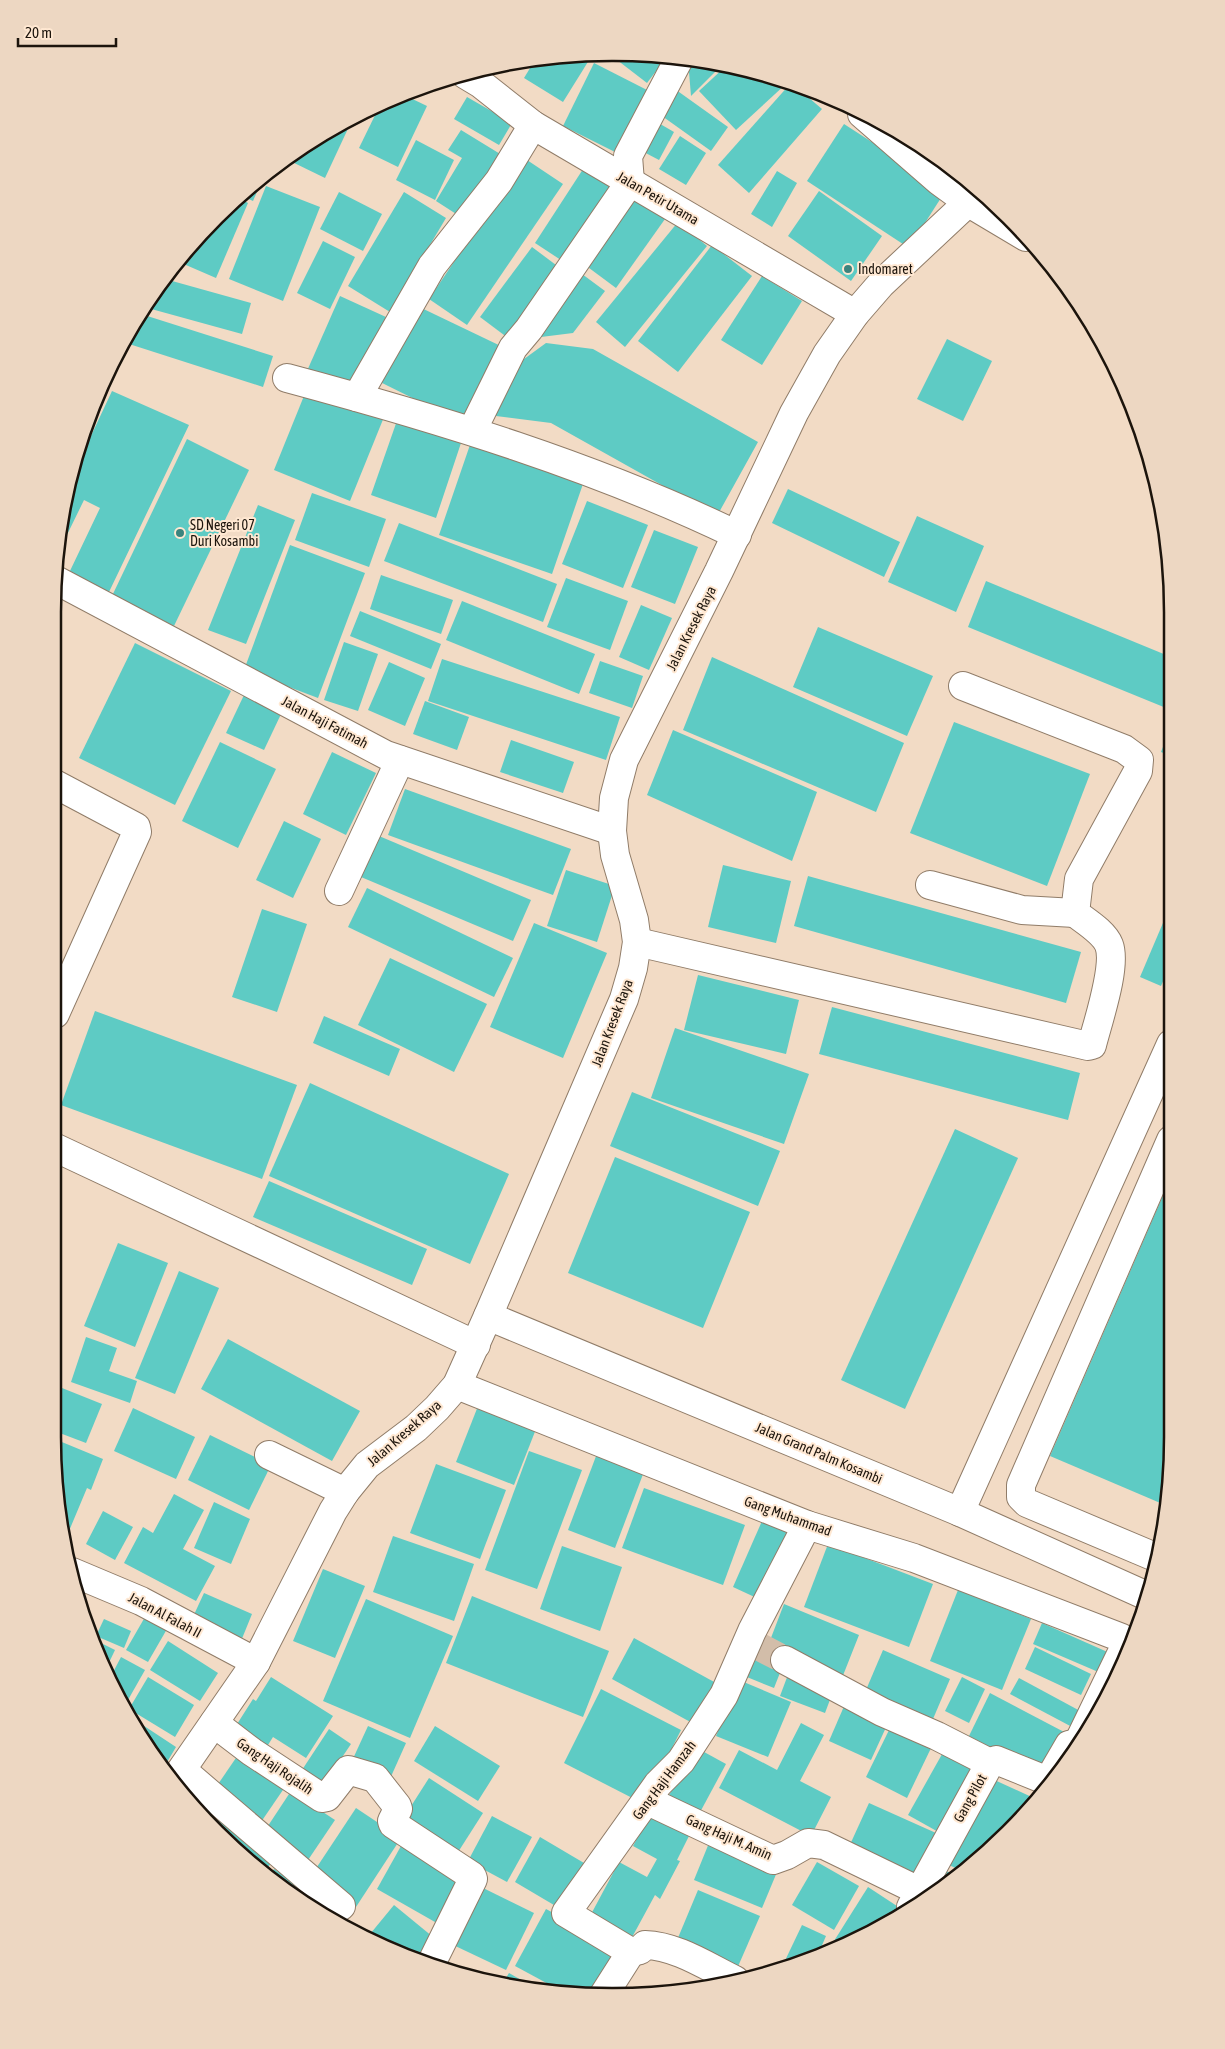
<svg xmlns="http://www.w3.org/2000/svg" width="1225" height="2049" viewBox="0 0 1225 2049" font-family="'Asap Condensed',sans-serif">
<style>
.building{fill:#5ecbc4}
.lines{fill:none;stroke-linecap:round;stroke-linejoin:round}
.minor-tunnel{stroke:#d2bda9;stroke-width:28;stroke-dasharray:28 14;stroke-linecap:butt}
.minor-casing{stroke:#907c68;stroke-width:30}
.minor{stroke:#fff;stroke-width:28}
.poi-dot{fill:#3c847e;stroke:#ffe8d2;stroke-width:2}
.labels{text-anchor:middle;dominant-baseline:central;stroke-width:4;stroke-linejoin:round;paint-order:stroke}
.street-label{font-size:14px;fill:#1c140c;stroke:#ffe8d2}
.poi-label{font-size:14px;fill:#1c140c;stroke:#ffe8d2;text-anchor:start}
.rim{fill:none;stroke:#1c140c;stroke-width:2.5}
</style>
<rect width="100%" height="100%" fill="#f2dbc5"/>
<g class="building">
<polygon points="608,53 613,53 666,58 647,83"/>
<polygon points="587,55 591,57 563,102 524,78 535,60"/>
<polygon points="688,60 723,64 691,96"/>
<polygon points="594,63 649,91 617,153 563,126"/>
<polygon points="727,65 787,83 736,130 699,91"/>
<polygon points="790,84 795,86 822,109 749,193 718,165"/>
<polygon points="672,87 728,127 711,151 655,111"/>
<polygon points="402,94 427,106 398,167 359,148 380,105"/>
<polygon points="467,97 512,123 499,145 454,119"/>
<polygon points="352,120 325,178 286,159 302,147"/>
<polygon points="655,121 674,132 659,160 640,150"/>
<polygon points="844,124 946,190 909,248 807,181"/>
<polygon points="461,130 510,160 464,219 436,201 462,158 448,150"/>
<polygon points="680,136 706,153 686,185 659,169"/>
<polygon points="416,140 454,160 435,200 396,180"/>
<polygon points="931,153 964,182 926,161"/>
<polygon points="524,158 563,184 467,325 429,299"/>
<polygon points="587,163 622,186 570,266 535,243"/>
<polygon points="777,171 797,183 772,227 751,214"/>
<polygon points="263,178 253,201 242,196"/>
<polygon points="266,186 320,207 283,301 229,279"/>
<polygon points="819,191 882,236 851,281 788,236"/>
<polygon points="339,192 382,214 363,251 320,229"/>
<polygon points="404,192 446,218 390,312 348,286"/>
<polygon points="630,193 665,219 616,288 581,262"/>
<polygon points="239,198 248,203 216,278 179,262 217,216"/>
<polygon points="678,222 707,246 625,347 596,322"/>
<polygon points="323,241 355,257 330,309 297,293"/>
<polygon points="712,245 752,276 678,372 638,341"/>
<polygon points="532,247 564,271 512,341 480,317"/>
<polygon points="582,274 605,291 573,333 533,338"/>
<polygon points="762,276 802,301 762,365 721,340"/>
<polygon points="165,279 251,303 242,334 144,307"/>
<polygon points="340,296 386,317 353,392 307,371"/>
<polygon points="411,303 507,349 469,426 374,379"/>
<polygon points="141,314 273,356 263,387 126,343"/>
<polygon points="947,339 992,361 963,421 917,399"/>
<polygon points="546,343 593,349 758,442 717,516 551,423 488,415 509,370"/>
<polygon points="308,386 384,417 350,501 274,470"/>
<polygon points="112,391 189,425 109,592 69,573 100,508 84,500 64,541 61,539 75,470"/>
<polygon points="400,412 464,434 436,518 371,495"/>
<polygon points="187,439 249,470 174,626 112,596"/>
<polygon points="472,439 585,478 552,574 439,535"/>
<polygon points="788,489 900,542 884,577 772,523"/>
<polygon points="312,493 386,519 369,567 295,540"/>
<polygon points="587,501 648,525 623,588 562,564"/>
<polygon points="258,505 295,520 246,644 208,630"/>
<polygon points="917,516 984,546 956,612 888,582"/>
<polygon points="399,523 557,584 543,622 384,561"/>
<polygon points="654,530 698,547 675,604 631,587"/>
<polygon points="290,545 365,573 318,698 244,670"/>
<polygon points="381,575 453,600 441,634 370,609"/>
<polygon points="566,578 628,601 610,650 547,627"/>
<polygon points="986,581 1171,657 1171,710 968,627"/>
<polygon points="462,601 595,654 579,694 446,640"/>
<polygon points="641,605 672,618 649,670 619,657"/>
<polygon points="360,611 441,644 431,669 350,636"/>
<polygon points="818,627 933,676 907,736 793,687"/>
<polygon points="344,642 378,654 358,711 324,700"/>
<polygon points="135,643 231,691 175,805 79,758"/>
<polygon points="712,657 904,743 876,812 683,730"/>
<polygon points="442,659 620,717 606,760 428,701"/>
<polygon points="600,661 643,676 632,708 589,693"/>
<polygon points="389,662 425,678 405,726 368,710"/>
<polygon points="244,695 282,712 264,750 226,733"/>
<polygon points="425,701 469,717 457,750 413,734"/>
<polygon points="954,722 1090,774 1047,886 910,833"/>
<polygon points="1171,726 1171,756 1161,752"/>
<polygon points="673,730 817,792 792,861 647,795"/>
<polygon points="511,740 574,762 563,793 500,772"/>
<polygon points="220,742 276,769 238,848 182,821"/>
<polygon points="332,752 376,773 346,835 303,814"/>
<polygon points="405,789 571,849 553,895 388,835"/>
<polygon points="284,821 321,839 293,898 256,880"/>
<polygon points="379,836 531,900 513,941 361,877"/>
<polygon points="723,865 791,881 776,943 708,927"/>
<polygon points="566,870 615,886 597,942 547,926"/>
<polygon points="808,876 1081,952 1066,1003 794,926"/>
<polygon points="367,888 513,958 494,997 348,927"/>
<polygon points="1171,904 1171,963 1161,986 1140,977"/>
<polygon points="262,909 307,924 277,1012 232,997"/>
<polygon points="534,923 607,953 563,1058 490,1027"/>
<polygon points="390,958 487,1004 454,1072 358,1025"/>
<polygon points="698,975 799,1000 786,1054 684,1030"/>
<polygon points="832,1007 1080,1073 1068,1120 819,1054"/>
<polygon points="95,1011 297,1085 262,1179 61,1105"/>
<polygon points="324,1016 400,1049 389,1076 313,1043"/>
<polygon points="675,1028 809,1074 784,1144 651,1098"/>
<polygon points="310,1083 509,1174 470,1264 269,1176"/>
<polygon points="632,1092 780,1151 758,1206 610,1146"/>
<polygon points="955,1129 1018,1158 905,1409 841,1380"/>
<polygon points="615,1157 750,1212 703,1328 568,1273"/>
<polygon points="1171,1177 1171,1473 1165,1505 1050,1456"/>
<polygon points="269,1181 427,1249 412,1285 253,1217"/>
<polygon points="118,1243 168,1263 135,1347 84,1326"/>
<polygon points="179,1271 219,1288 175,1394 135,1378"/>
<polygon points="86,1337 117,1348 109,1371 137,1381 130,1403 71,1382"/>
<polygon points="228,1339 360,1411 332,1461 201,1389"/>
<polygon points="57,1386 102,1404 86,1443 57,1432"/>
<polygon points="480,1401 538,1424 514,1485 456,1462"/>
<polygon points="133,1408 195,1437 176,1479 114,1451"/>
<polygon points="210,1435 271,1465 249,1510 188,1480"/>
<polygon points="57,1440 103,1459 91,1490 87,1488 69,1531 61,1528 57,1510"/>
<polygon points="529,1451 582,1470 537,1589 485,1570"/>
<polygon points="598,1451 645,1469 615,1548 568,1530"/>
<polygon points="436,1464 506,1490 480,1559 410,1533"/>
<polygon points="644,1488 745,1525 723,1585 622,1548"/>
<polygon points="174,1494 204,1510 183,1549 215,1566 196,1601 124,1563 143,1527 153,1533"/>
<polygon points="214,1502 250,1519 231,1564 194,1548"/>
<polygon points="103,1511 133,1527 115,1560 86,1544"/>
<polygon points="762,1521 791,1534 761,1600 733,1587"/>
<polygon points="393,1536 474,1564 454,1621 373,1592"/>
<polygon points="828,1544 933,1584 909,1647 804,1607"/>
<polygon points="562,1546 622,1567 600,1631 540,1609"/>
<polygon points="323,1569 365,1586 335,1658 293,1641"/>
<polygon points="958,1590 1031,1619 1002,1690 930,1661"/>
<polygon points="204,1593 252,1614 241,1641 192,1619"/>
<polygon points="472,1596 609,1651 583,1717 446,1663"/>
<polygon points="366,1599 453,1636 410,1738 323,1701"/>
<polygon points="784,1604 859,1635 842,1678 787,1655 774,1688 742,1675 757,1638 769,1643"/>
<polygon points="145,1617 167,1629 148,1662 126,1650"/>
<polygon points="104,1619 131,1631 124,1648 96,1636"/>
<polygon points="1042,1623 1112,1654 1103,1674 1033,1644"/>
<polygon points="91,1638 115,1650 105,1671"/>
<polygon points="634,1638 716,1683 694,1724 612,1679"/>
<polygon points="168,1641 218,1673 200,1701 150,1670"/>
<polygon points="1035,1647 1091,1674 1081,1695 1025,1669"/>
<polygon points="883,1650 950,1679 930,1726 863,1697"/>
<polygon points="121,1657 145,1670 124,1707 109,1680"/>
<polygon points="789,1672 834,1689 825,1713 780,1696"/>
<polygon points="148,1677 194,1705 175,1737 129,1709"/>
<polygon points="271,1677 333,1716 306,1758 273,1737 263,1753 232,1732 253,1699 256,1701"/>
<polygon points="962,1677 985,1689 969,1723 945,1711"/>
<polygon points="1019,1678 1082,1712 1074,1728 1010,1694"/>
<polygon points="739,1680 791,1702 768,1757 716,1736"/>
<polygon points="601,1689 681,1730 644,1804 564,1763"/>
<polygon points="990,1693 1066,1733 1044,1775 969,1736"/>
<polygon points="845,1704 888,1723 871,1760 829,1741"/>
<polygon points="132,1718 176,1747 163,1769 153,1752"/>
<polygon points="801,1723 824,1735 800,1781 831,1797 811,1836 719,1788 739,1750 777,1770"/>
<polygon points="368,1726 406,1743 389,1781 351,1763"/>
<polygon points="435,1726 500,1766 478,1801 414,1761"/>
<polygon points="891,1726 932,1746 907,1798 866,1777"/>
<polygon points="329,1729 351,1744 320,1790 298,1776"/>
<polygon points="695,1747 726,1764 698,1816 667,1799"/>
<polygon points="946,1747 981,1766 942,1834 908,1815"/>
<polygon points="240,1752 287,1784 259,1825 212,1793"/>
<polygon points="988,1777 1036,1799 1009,1832 964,1872 949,1865"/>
<polygon points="429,1778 483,1813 453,1860 399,1825"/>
<polygon points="194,1788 222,1807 212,1821 188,1797"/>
<polygon points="291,1791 335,1820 306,1863 262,1835"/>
<polygon points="869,1803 936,1833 915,1880 848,1849"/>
<polygon points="356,1808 401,1838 356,1907 311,1876"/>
<polygon points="653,1809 692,1830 677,1860 680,1861 660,1899 655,1895 630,1941 589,1918 619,1862 647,1877 657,1859 633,1846"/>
<polygon points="222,1816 276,1856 264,1873 215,1824"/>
<polygon points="492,1816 532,1837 507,1882 468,1861"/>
<polygon points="540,1837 584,1863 559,1908 515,1882"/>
<polygon points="709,1843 777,1872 762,1908 694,1880"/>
<polygon points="401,1846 466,1884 442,1926 377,1889"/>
<polygon points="817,1862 859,1886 834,1930 792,1905"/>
<polygon points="274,1869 320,1900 315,1908 272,1881 269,1878"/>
<polygon points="941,1869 958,1876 929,1896"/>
<polygon points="477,1885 534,1913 506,1970 449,1943"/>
<polygon points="868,1887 900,1908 895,1917 860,1939 843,1946 834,1941"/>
<polygon points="698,1890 760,1916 736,1971 675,1945"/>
<polygon points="394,1905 433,1937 415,1959 366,1939"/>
<polygon points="546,1909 618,1948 593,1995 565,1993 515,1966"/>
<polygon points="802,1925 826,1936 817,1957 781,1969"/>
<polygon points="509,1973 542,1992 503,1983"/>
</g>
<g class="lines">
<polyline class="minor-tunnel" points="754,1644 785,1660"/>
<defs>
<g id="minor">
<polyline points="466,75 481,84 533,125 855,314"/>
<polyline points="862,114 939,181 969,203 1026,237"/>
<path d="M287 378C440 419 594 466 737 535"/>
<polyline points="357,397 432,266 499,181 533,125"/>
<polyline points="472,431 513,348 529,329 630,182 628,156 679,59"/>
<polyline points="54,579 386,755 612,831"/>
<polyline points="55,784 136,827 137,832 55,1014"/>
<polyline points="930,885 1022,910 1075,913"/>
<polyline points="339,891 400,760"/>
<path d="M637 942 1088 1046 1092 1045C1098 1021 1117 966 1109 945 1104 932 1085 921 1075 913L1079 879 1138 771 1139 760 1124 749 963 686"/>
<polyline points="56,1148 476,1345"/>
<polyline points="488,1316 960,1512 1147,1596"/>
<polyline points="457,1385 807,1525 914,1558 1122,1638 1125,1643 1124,1648 1078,1743"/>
<polyline points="269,1455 345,1492"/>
<polyline points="960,1512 1171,1044"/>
<polyline points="1155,1557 1027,1503 1021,1497 1021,1485 1171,1140"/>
<polyline points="72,1572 141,1601 256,1662"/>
<polyline points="785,1660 882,1712 937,1736 990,1763"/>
<polyline points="214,1723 252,1752 322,1798 327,1797 348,1770 375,1778 397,1806 398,1809 392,1821 393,1824 472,1876 473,1879 430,1966"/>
<polyline points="182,1770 341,1906"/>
<polyline points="173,1782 256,1662 333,1511 345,1492 367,1465 416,1428 437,1408 457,1385 488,1316 624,999 633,968 637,942 634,920 615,855 612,831 614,798 624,760 719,571 794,413 827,354 855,314 881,284 977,194"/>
<polyline points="648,1801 773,1860 787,1855 808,1843 824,1845 919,1891"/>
<polyline points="911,1907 990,1763 996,1760 1048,1781 1069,1745 1078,1743"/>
<path d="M631 1952 640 1950 645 1945C677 1946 706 1966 735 1980"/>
<polyline points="603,1996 631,1952 566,1913 658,1784 681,1761 724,1695 752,1631 807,1525"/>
</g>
</defs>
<use href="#minor" class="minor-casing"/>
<use href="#minor" class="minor"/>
</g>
<g class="poi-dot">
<circle cx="848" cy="269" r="5"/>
<circle cx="180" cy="533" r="5"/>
</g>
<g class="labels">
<g class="street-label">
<text transform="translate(658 198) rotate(30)">Jalan Petir Utama</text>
<text transform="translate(691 628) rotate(-63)">Jalan Kresek Raya</text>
<text transform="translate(325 722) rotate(28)">Jalan Haji Fatimah</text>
<text transform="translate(612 1023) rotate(-69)">Jalan Kresek Raya</text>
<text transform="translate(404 1433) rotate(-41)">Jalan Kresek Raya</text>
<text transform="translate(819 1453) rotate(23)">Jalan Grand Palm Kosambi</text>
<text transform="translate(788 1516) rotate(20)">Gang Muhammad</text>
<text transform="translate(165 1615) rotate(28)">Jalan Al Falah II</text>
<text transform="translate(275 1766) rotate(34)">Gang Haji Rojalih</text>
<text transform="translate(664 1780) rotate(-53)">Gang Haji Hamzah</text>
<text transform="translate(970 1798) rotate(-61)">Gang Pilot</text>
<text transform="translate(729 1837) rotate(24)">Gang Haji M. Amin</text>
</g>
<g class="poi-label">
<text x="858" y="269">Indomaret</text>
<text x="190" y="525">SD Negeri 07<tspan x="190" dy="16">Duri Kosambi</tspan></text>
</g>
</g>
<path d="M0 0H1225V2049H0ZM612 61H613A551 551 0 0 1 1164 612V1437A551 551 0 0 1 613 1988H612A551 551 0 0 1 61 1437V612A551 551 0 0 1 612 61Z" fill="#edd7c2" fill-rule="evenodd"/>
<path class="rim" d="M612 61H613A551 551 0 0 1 1164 612V1437A551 551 0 0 1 613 1988H612A551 551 0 0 1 61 1437V612A551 551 0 0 1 612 61Z"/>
<path d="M18 38v8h98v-8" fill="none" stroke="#1c140c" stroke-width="2.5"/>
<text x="25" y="38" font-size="15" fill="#1c140c" stroke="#ffe8d2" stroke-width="4" paint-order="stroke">20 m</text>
</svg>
